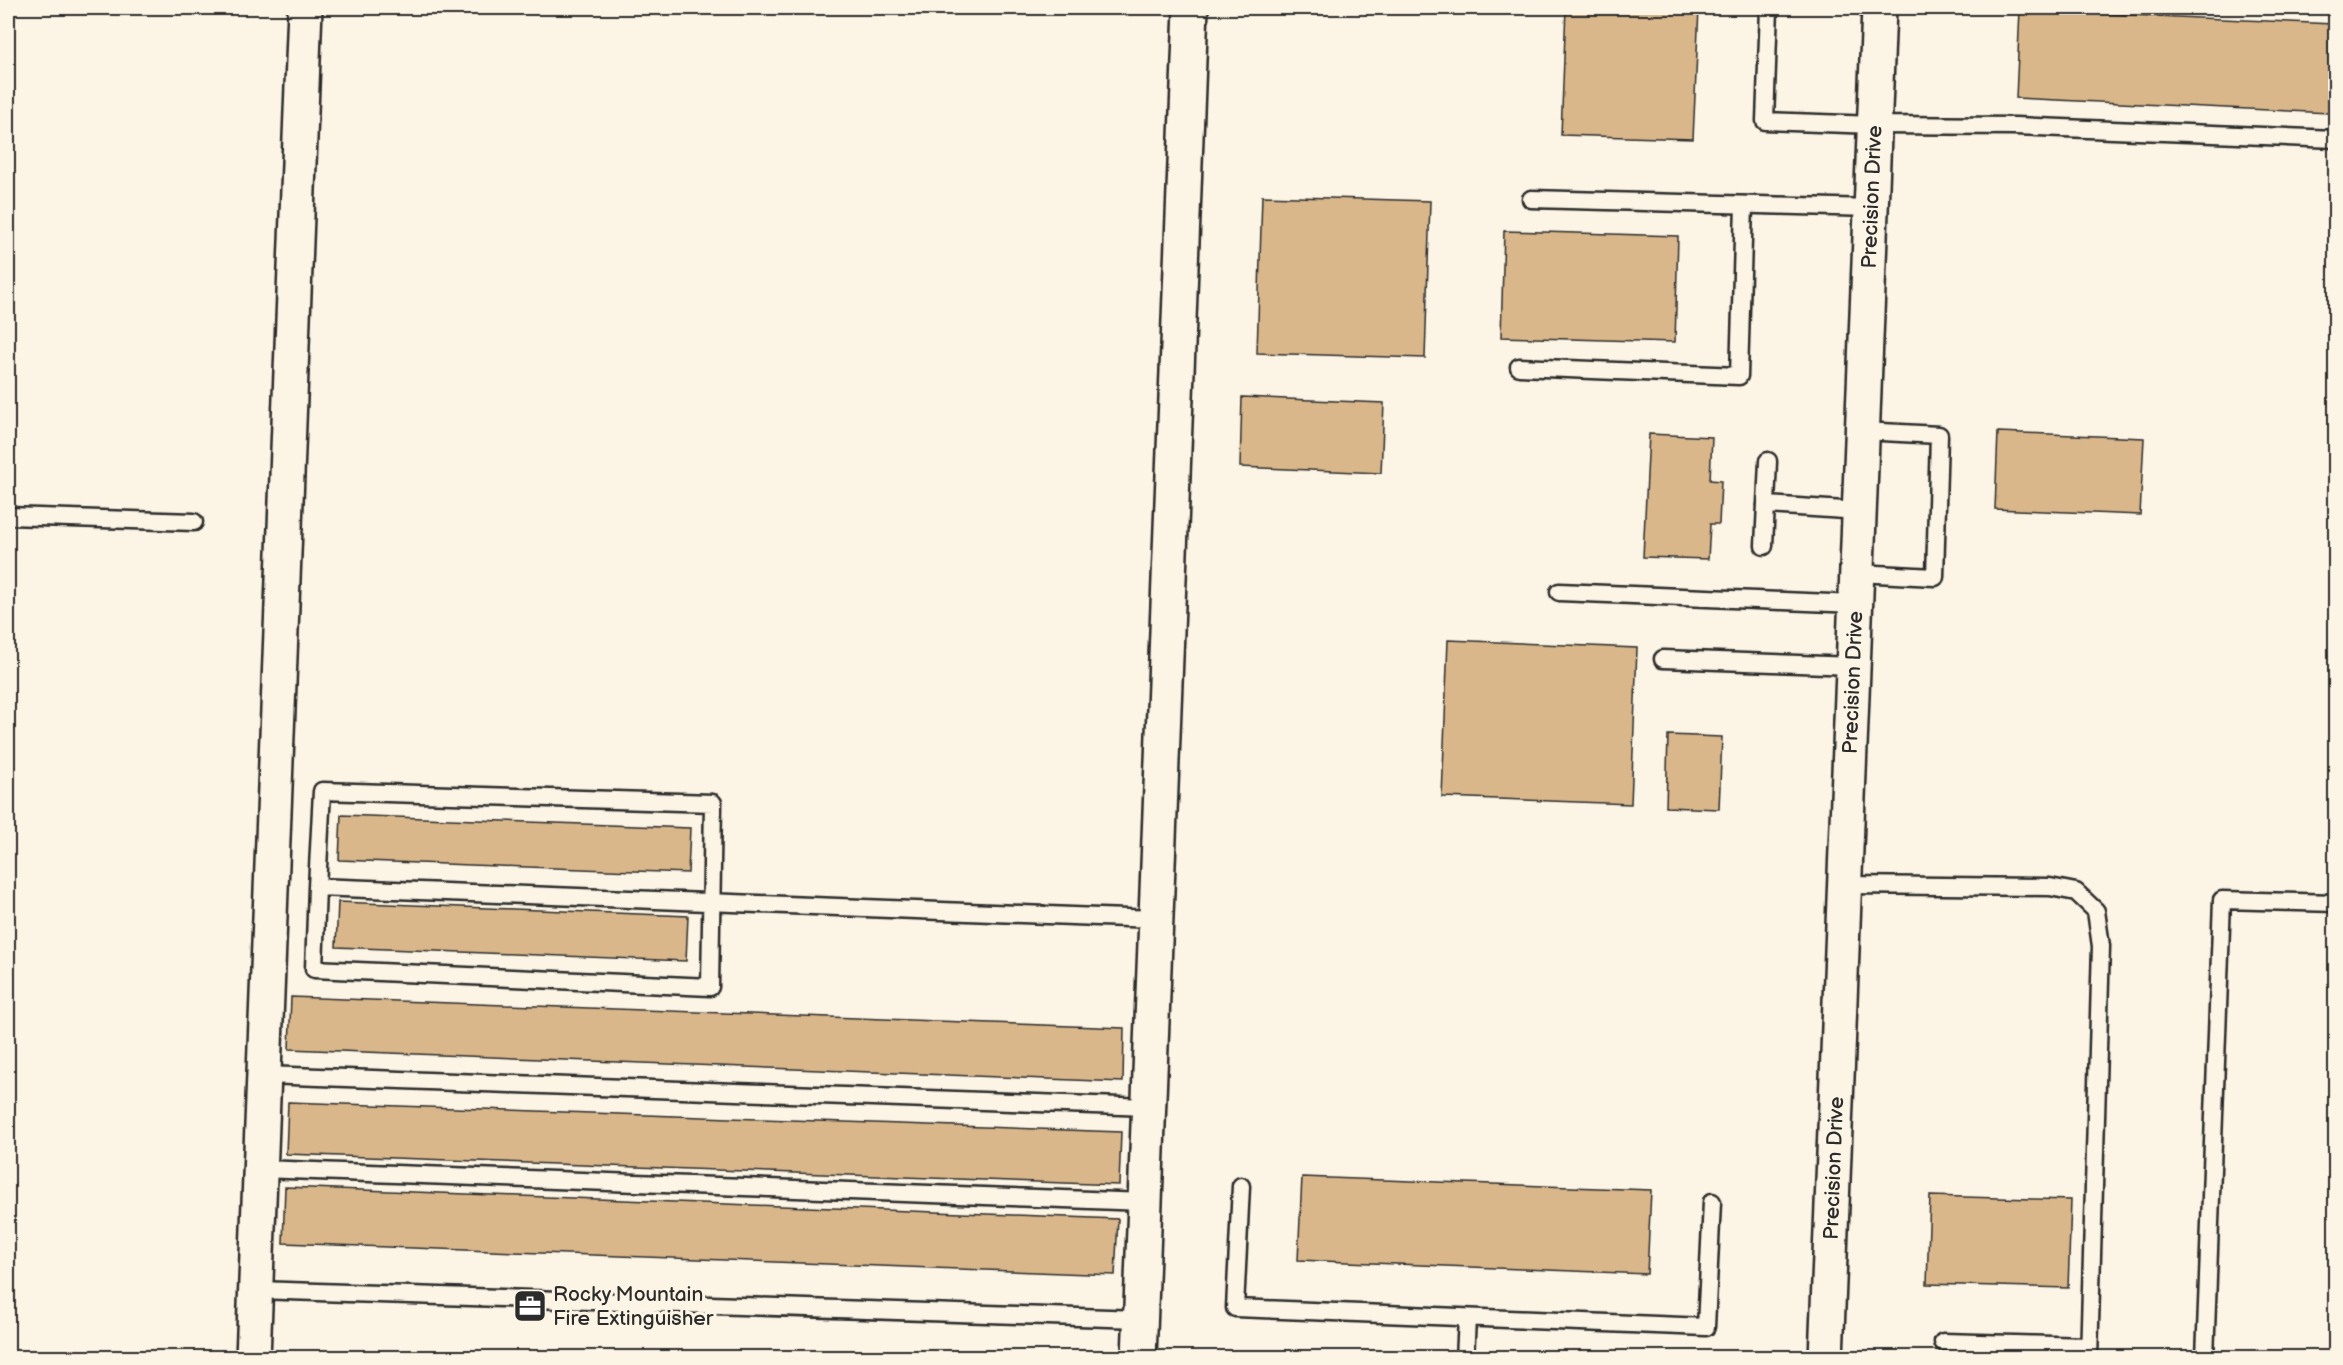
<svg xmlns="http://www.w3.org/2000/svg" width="2343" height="1365" viewBox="0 0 2343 1365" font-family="'Balsamiq Sans',sans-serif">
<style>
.building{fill:#d9b78b;stroke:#2b2b2b;stroke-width:1.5}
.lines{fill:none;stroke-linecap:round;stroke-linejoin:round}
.lane-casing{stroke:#2b2b2b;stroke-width:21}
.street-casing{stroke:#2b2b2b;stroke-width:38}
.lane{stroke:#fcf5e5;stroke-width:16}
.street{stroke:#fcf5e5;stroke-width:33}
.labels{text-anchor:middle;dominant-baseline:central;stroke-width:6;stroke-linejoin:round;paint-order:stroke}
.street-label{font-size:21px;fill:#2b2b2b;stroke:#fcf5e5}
.poi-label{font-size:21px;fill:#2b2b2b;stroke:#fcf5e5;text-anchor:start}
</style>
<rect width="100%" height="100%" fill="#fcf5e5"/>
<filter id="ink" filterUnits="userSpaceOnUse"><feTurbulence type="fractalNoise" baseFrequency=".0167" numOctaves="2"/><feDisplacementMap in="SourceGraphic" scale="12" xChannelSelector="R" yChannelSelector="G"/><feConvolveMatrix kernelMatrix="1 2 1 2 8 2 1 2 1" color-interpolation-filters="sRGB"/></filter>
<g filter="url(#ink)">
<g class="building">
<polygon points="1566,8 1699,8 1693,139 1561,135"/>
<polygon points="2020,10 2333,24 2329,113 2016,98"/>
<polygon points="1262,196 1430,201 1425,358 1257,353"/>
<polygon points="1504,231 1678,236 1675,342 1501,337"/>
<polygon points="1242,397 1384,403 1381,473 1240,467"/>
<polygon points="1998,432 2144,438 2140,515 1995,509"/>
<polygon points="1649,434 1712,437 1710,480 1721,481 1719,524 1710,524 1708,559 1643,557"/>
<polygon points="1448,640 1637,648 1631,804 1442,797"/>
<polygon points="1668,735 1722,737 1719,809 1666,807"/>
<polygon points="341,815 690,828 688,873 339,860"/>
<polygon points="338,902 688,916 686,961 336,947"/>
<polygon points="291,997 1124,1028 1123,1082 289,1049"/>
<polygon points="288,1102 1121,1132 1119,1185 286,1154"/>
<polygon points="1302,1177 1651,1190 1647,1274 1298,1260"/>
<polygon points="285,1187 1118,1219 1115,1275 283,1243"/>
<polygon points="1930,1196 2071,1200 2068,1288 1927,1284"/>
</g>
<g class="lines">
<defs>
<g id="lane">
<polyline points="1769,8 1765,121 1875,125 2015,126 2336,139"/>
<polyline points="1531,199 1871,208"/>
<polyline points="1519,367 1739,376 1744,205"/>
<polyline points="1766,505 1860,511"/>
<polyline points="8,516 194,522"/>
<polyline points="1764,546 1768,461"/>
<polyline points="1857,573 1935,577 1939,435 1862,431"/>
<polyline points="1559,592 1856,604"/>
<polyline points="1663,659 1854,666"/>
<polyline points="1845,885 2050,887 2076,892 2096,911 2101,946 2089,1358"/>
<polyline points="317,887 314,969 710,987 713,803 322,791 317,887 1099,917 1156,919"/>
<polyline points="264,1075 1149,1107"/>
<polyline points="261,1169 1145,1202"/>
<polyline points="1241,1186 1235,1308 1706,1327 1712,1202"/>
<polyline points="256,1290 1140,1319"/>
<polyline points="1943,1342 2089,1346"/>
<polyline points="1465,1358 1467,1318"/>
<polyline points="2205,1358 2222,900 2336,903"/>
</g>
<g id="street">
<polyline points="253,1358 305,8"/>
<polyline points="1139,1358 1191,8"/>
<path id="s1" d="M1826 1358 1879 8"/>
</g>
</defs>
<use href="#lane" class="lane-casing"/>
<use href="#street" class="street-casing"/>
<use href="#lane" class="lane"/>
<use href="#street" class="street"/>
</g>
</g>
<defs>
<symbol id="office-square" viewBox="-11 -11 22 22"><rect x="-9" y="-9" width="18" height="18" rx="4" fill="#2b2b2b" stroke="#fcf5e5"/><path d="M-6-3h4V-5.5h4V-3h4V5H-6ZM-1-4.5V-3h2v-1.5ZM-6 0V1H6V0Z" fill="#fff"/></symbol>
</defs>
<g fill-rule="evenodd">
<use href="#office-square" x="511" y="1287" width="38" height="38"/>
</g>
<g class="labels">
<g class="street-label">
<text stroke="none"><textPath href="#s1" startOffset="1162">Precision Drive</textPath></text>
<text stroke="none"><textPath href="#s1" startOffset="676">Precision Drive</textPath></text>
<text stroke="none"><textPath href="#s1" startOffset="190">Precision Drive</textPath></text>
</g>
<g class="poi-label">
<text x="553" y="1294">Rocky Mountain<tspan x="553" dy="24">Fire Extinguisher</tspan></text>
</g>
</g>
<rect width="2343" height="1365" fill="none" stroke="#fcf5e5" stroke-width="30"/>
<rect x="15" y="15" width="2313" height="1335" fill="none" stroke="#2b2b2b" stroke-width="2" filter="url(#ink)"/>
</svg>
